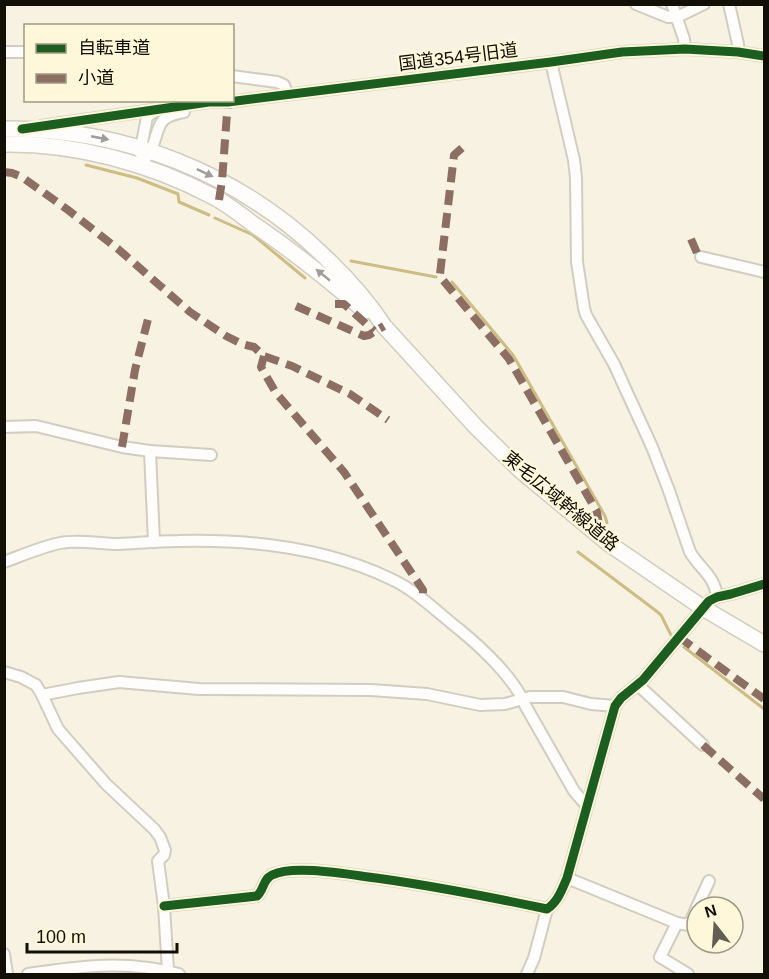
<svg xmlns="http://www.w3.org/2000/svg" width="769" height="979" viewBox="0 0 769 979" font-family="Arial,'Noto Sans JP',sans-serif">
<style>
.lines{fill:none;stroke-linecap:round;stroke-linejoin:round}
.stream{stroke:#cdbd84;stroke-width:3}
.minor-casing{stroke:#d1cdc0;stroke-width:14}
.highway-casing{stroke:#d1cdc0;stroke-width:18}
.minor{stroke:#fefdfb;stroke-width:10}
.highway{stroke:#fefdfb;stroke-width:15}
.quiet{stroke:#8d6e63;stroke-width:8;stroke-dasharray:15 8;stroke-linecap:butt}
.cycleway-casing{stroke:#fff7da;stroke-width:13}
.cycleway{stroke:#1b5e20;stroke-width:9}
.oneway{fill:#9f9e99}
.labels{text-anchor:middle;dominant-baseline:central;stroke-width:5;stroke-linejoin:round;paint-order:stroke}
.street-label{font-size:18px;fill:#110f06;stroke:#fff7da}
</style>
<rect width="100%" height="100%" fill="#f7f2e2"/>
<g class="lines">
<g class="stream">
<polyline points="86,165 137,178 178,194 179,202 209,215"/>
<polyline points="215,218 253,235 305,278"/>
<polyline points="351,261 436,277"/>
<polyline points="452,282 513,355 605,516 607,523"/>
<polyline points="578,552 655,610 661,615 671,635"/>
<polyline points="684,647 764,709"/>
</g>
<defs>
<g id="minor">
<polyline points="636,4 668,17 677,17 704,4"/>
<polyline points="672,4 684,39 685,49"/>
<polyline points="729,4 738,44 738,52"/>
<polyline points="4,52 26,52"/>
<path d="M551 62 574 160 576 178 577 262 584 308 586 315 614 364 652 447 668 488 690 552C700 569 715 576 717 597"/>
<polyline points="232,76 277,82 284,85 287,94"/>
<polyline points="41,126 209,102 228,102 551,62 622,52 685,49 738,52 764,56"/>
<polyline points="140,153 147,117 155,111"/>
<path d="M139 166C143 161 149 156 151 150 161 128 154 117 184 112"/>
<polyline points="701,257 764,272"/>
<polyline points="4,427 36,426 122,447 150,451 211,455"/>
<polyline points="150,451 154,542"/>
<path d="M4 562C23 555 41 547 60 543 80 539 99 544 119 544 139 543 158 541 178 541 251 539 324 547 391 579 417 591 438 613 460 630 482 648 515 679 525 705L574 791 586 805"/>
<polyline points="4,672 21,677 36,685 42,695 58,729 106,784 154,829 160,837 165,850 164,855 158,861 164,906 168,971"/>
<polyline points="638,685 703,745"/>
<polyline points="42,695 78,688 119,682 199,689 371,690 427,694 480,705 505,704 530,697 563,697 591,704 615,706"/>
<polyline points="567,878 677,923 689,925 697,907"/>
<path d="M164 906 257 896C264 890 263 879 272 875 294 864 351 875 376 878 434 886 490 897 547 909 558 902 562 889 567 878L615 706 621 698 643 680 709 601 717 597 731 594 764 584"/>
<polyline points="697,907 709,881"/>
<polyline points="677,923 660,957 688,974"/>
<polyline points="4,954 7,974"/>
<path d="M28 974C82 966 126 960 179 974"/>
<polyline points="527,974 534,958 547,909"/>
</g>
<g id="highway">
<path d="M4 129C124 128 239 173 325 257 347 278 367 300 384 326L476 427 520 470 608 543 703 608 764 644"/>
<path d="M4 144C75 143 149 163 212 196 226 203 240 214 253 224 293 251 329 280 365 311"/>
</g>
</defs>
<use href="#minor" class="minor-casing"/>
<use href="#highway" class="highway-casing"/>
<use href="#minor" class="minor"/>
<use href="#highway" class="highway"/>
<g class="quiet">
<polyline points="462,148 454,155 440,274 442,279 509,359 597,512 599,525 597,534"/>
<polyline points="4,172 12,173 22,177 68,210 118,249 190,312 226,336 242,344 254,347 264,356 292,366 350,394 388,420"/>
<polyline points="219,200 222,181 228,100"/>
<polyline points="691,239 697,253 701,257"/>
<polyline points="335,304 344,304 374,331"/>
<polyline points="296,306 364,336 369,335 384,326"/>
<polyline points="264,356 261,367 276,393 344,472 423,590 423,595 422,599"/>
<polyline points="122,447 135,370 148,319"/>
<polyline points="679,637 764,699"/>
<polyline points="703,745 764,799"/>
</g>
<defs>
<g id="cycleway">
<polyline points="22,129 209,102 228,102 551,62 622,52 685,49 738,52 764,56"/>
<path d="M164 906 257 896C264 890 263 879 272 875 294 864 351 875 376 878 434 886 490 897 547 909 558 902 562 889 567 878L615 706 621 698 643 680 709 601 717 597 731 594 764 584"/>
</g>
</defs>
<use href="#cycleway" class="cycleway-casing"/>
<use href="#cycleway" class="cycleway"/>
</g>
<defs><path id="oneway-solid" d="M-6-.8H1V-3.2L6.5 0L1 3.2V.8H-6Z" transform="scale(1.5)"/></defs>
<g class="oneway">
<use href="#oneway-solid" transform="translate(100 138) rotate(11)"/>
<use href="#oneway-solid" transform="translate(205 173) rotate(25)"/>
<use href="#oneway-solid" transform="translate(323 275) rotate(-141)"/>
</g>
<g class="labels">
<g class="street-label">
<text transform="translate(458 57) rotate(-7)">国道354号旧道</text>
<text transform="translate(561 501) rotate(40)">東毛広域幹線道路</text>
</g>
</g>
<rect width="769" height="979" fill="none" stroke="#110f06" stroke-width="12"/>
<rect x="24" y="24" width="210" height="78" fill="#fff7da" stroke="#a09a85" stroke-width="1.5"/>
<rect x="36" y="44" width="30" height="9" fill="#1b5e20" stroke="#a09a85" stroke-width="1.5"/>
<text x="78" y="54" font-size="18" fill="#110f06">自転車道</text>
<rect x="36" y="74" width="30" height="9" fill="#8d6e63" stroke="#a09a85" stroke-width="1.5"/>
<text x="78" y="84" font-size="18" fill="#110f06">小道</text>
<g transform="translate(715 925) rotate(343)"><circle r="28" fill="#fff7da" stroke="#a09a85" stroke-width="1.5"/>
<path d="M0-4.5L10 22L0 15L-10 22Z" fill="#625e53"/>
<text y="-9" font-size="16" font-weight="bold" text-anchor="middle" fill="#110f06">N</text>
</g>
<path d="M27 943v9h150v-9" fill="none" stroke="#110f06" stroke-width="3"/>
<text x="36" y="943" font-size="18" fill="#110f06" stroke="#fff7da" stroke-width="4.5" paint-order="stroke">100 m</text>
</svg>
